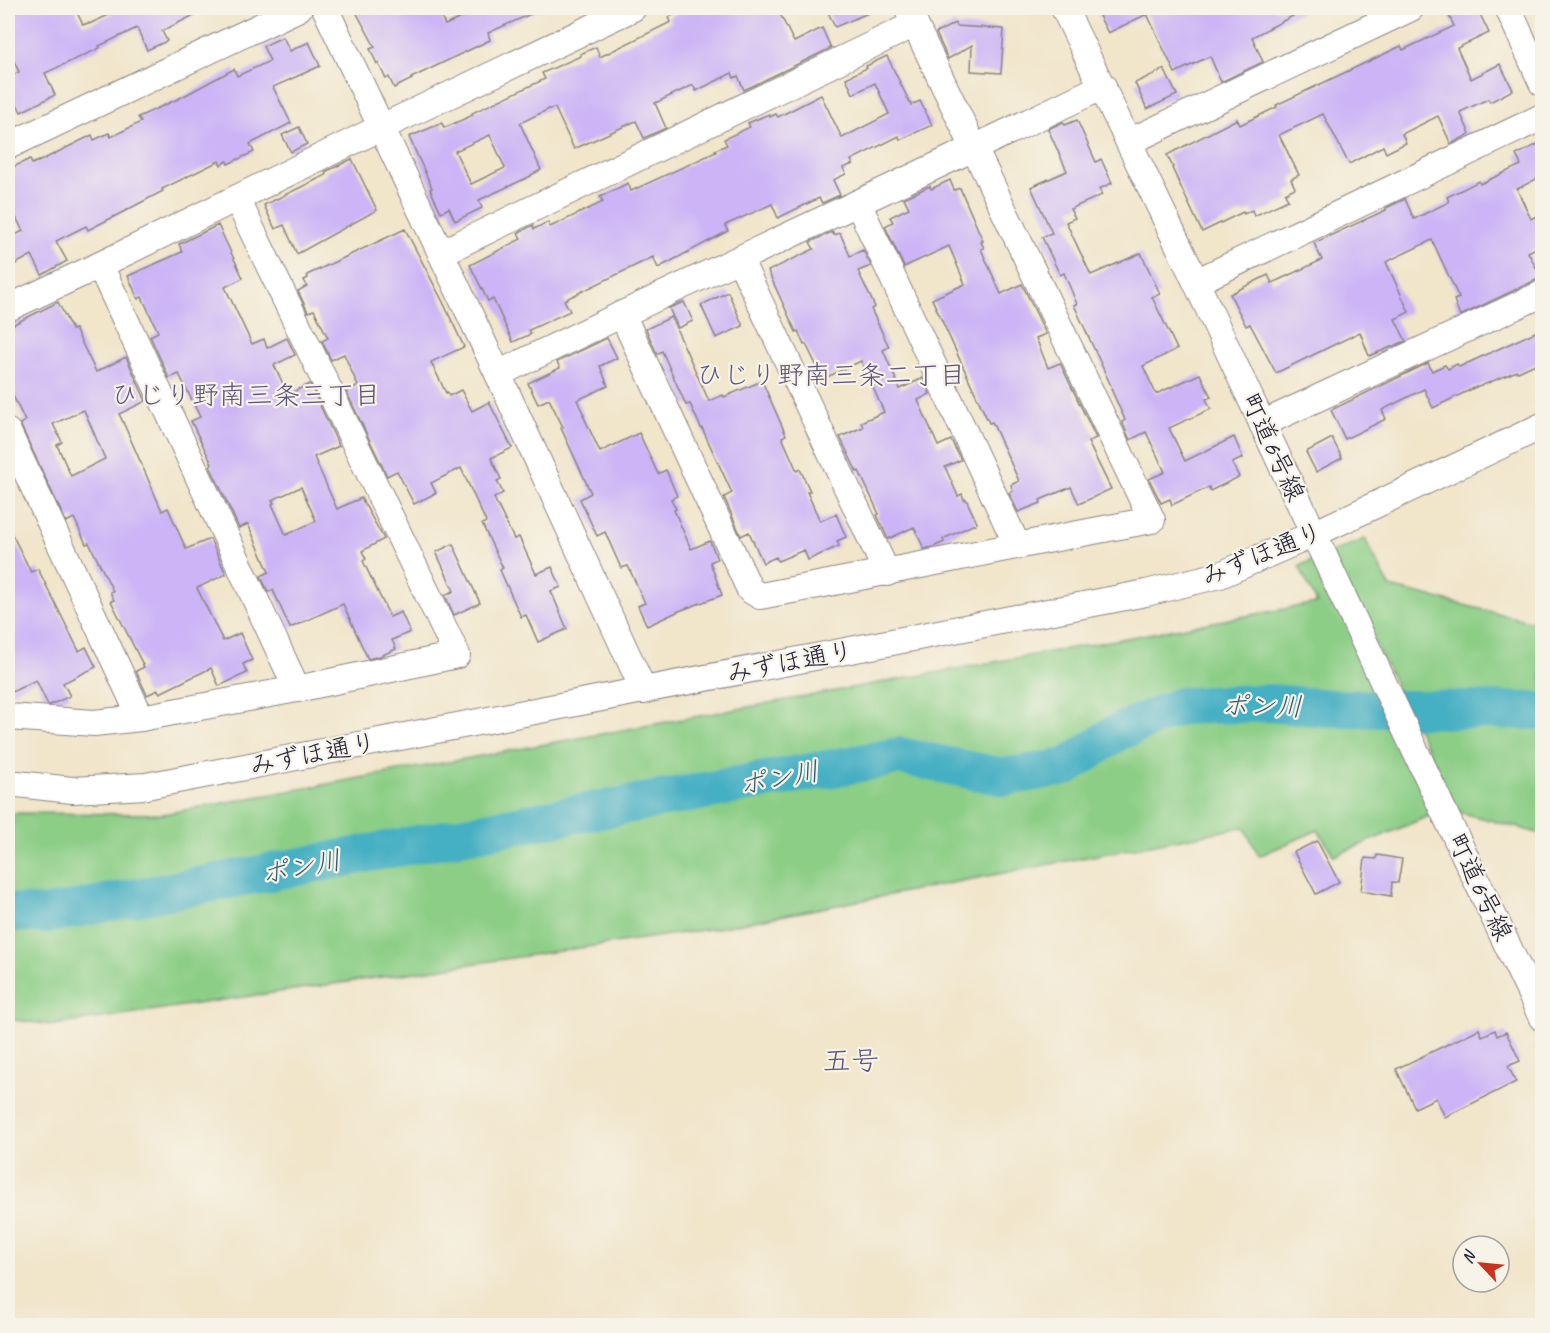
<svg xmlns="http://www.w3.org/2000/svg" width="1550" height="1333" viewBox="0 0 1550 1333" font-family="Caveat,'Klee One',sans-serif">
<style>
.green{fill:#8cce86;stroke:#577860;stroke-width:1.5}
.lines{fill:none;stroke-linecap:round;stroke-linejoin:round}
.river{stroke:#45afc3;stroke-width:38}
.building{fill:#ccb4f6;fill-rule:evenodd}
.minor-casing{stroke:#8a8482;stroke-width:28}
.minor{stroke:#fff;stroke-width:26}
.labels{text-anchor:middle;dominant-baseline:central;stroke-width:4.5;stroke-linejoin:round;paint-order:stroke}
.street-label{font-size:26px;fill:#22223b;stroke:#f7f3e8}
.neighbourhood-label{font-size:27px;fill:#5e557c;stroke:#f7f3e8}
.water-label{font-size:27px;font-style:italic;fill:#305a71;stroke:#f7f3e8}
.quarter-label{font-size:28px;fill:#5e557c;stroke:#f7f3e8}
</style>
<rect width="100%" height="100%" fill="#f7f3e8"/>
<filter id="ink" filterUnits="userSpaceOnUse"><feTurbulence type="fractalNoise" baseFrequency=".0167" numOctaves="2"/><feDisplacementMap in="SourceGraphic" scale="12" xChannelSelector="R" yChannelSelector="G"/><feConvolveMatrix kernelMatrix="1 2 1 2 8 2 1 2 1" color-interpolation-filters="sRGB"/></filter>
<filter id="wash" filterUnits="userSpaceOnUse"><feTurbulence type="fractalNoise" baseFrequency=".008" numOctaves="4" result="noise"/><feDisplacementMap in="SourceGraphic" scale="24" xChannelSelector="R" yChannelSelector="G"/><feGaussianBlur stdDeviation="1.35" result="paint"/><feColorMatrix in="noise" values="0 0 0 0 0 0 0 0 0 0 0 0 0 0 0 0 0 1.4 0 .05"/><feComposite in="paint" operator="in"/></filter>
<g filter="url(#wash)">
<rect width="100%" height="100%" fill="#f1e5ca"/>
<g class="green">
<polygon points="1365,539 1390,587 1542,624 1542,834 1459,812 1330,553"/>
<polygon points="1324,556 1443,810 1334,856 1318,830 1259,856 1244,827 717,928 53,1025 8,1019 8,813 163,814 1317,603 1299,566"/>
</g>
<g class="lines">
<polyline class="river" points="8,912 44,915 565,816 900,756 1004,777 1067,767 1116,733 1181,706 1268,703 1331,708 1542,711"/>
</g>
<g id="blocks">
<g class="building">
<polygon points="14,8 75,8 83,25 88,23 89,24 124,8 208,8 162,31 167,41 147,50 137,28 99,46 100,48 45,73 55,95 21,112 8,85 8,78 19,72 8,48 8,11"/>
<polygon points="354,8 437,8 445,25 484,8 544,8 488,33 490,40 411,78 412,79 394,88 389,77 386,79 378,63 377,64 370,49 375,47"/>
<path d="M688 8H777L794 42 822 28 831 48 744 90 738 76 734 78 732 73 696 91 693 85 655 103 666 128 644 138 636 121 574 149 555 108 549 109 520 123 541 170 531 175V176L479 200 482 208 455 221 449 208 441 212 430 189 432 188 409 137 442 123 444 128 473 115 472 113 545 79 542 73 581 56 580 54 596 47 600 57 671 22 669 17ZM490 135 505 168 471 184 455 151Z"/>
<polygon points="826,8 880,8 835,27"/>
<polygon points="1095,8 1308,8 1252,37 1263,62 1221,82 1210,56 1175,73 1147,14 1108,33"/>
<polygon points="1445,8 1477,8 1489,33 1457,48 1471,79 1500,64 1513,90 1490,102 1488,99 1460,112 1470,134 1451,144 1438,116 1402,134 1406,143 1386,153 1383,146 1349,164 1323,114 1279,135 1299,175 1291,179 1295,188 1285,193 1288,200 1254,216 1252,210 1244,214 1243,212 1202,232 1172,168 1173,167 1167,155 1237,119 1240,125 1277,107 1276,105 1382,55 1401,46 1403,50 1454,26"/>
<polygon points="955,23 956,26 1004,29 1001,73 971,71 972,45 948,59 936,33"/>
<polygon points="283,37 290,51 309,42 320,66 273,87 291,123 250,144 254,152 228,164 227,161 221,165 219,161 162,189 163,191 125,211 88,230 86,226 56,241 67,261 42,275 32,255 8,268 8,239 23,231 8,202 8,177 14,174 11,168 30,159 32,164 38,161 38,162 92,135 94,140 109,133 111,137 141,122 138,117 180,98 234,69 237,76 270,61 263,46"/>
<polygon points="887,56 911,105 920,101 932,125 900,140 899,136 851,160 853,164 843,168 846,174 833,180 840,195 822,203 819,198 778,218 772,204 725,225 728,231 658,268 653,257 564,300 570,311 529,330 531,334 513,342 493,299 488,301 470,265 521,239 518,233 533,225 534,229 548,222 550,227 603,202 600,197 628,183 631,191 716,152 715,150 727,145 724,139 750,127 748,123 769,114 770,117 776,114 778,117 821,95 842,138 889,114 875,83 853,94 846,78 867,68 866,66"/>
<polygon points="1164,69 1177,95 1147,109 1135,83"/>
<polygon points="1077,120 1096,162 1101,159 1112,183 1099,189 1102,195 1070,209 1075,218 1066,222 1091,275 1141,253 1160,294 1152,297 1177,349 1143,366 1156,394 1200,374 1211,397 1206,399 1211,409 1169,428 1185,461 1234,437 1243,458 1232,463 1239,477 1210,491 1209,487 1172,505 1170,499 1161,503 1149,479 1165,472 1146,432 1130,440 1122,422 1125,420 1111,389 1112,388 1074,305 1077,304 1064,273 1060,275 1042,237 1052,233 1031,187 1067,171 1048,129 1063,122 1065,125"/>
<polygon points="299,127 307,144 291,152 282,135"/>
<polygon points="1542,142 1542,176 1517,189 1531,219 1536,216 1542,230 1542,239 1536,242 1538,247 1528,252 1542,279 1536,280 1460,316 1454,300 1459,298 1432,240 1386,262 1409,312 1395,319 1406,341 1369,356 1360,332 1276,373 1250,324 1246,326 1230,294 1268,275 1272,283 1322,260 1314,243 1386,210 1386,208 1405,199 1414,219 1449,202 1447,197 1479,181 1480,184 1521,165 1516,155"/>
<polygon points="352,159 377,210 297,254 284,225 275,229 264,205 326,175 325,172"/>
<polygon points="950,180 954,190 960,188 983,241 981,242 984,248 981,249 1001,294 1022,284 1046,334 1036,338 1048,368 1060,363 1096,438 1088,442 1111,489 1079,504 1071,487 1040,500 1041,503 1018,512 1009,493 1013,491 1011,485 1019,481 992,422 989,423 932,299 965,284 949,246 904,267 885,226 893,222 890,217 909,208 904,198 930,186 931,189"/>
<path d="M218 225 243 278 225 287 252 344 264 339 267 348 287 338 295 355 274 365 288 394 310 384 339 446 314 457 337 509 361 498 384 539 362 551 366 559 363 561 390 617 401 612 410 632 392 640 396 649 380 656 368 659 343 604 290 628 273 590 268 592 261 576 269 572 248 524 239 528 210 466 212 464 191 421 200 417 179 374 169 378 150 336 158 332 142 297 138 299 128 276 182 252 179 244ZM301 487 316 521 286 535 272 504 274 503 272 500Z"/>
<polygon points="405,229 443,302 464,347 431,362 446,393 447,392 449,396 461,390 472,411 489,402 512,448 491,458 501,479 497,481 503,493 494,498 514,539 519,537 536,574 552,567 561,587 551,591 567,629 538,642 526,615 521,617 500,570 503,568 482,524 486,522 461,468 431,483 436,493 414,504 397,471 387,476 346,391 358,386 344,354 331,360 322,341 328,338 314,310 308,312 298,291 307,286 304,280 308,278 307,275"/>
<polygon points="832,232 834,235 840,233 850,256 863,250 871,266 858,271 875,307 871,309 889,347 883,350 900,389 923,378 930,394 918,400 938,446 951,440 961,460 945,467 958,496 962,494 964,500 966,499 977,523 943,539 944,542 933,547 924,549 914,527 888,539 877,515 879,514 859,471 857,472 840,437 863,427 861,422 884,412 861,361 823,379 806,344 804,345 798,331 796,332 768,271 814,249 810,242"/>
<polygon points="728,292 743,326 716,338 701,305"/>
<path d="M58 302 72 330 75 329 96 372 126 357 146 401 119 414 123 422 162 511 168 508 186 549 210 539 226 574 197 588 223 641 240 633 252 660 243 664 247 673 219 686 211 668 160 693 158 690 147 695 136 671 144 667 111 601 114 600 110 592 113 591 89 543 86 544 74 518 66 522 20 424 25 421 8 385V327ZM84 410 105 459 71 476 57 445 62 442 53 424Z"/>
<polygon points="684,302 693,321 678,328 669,308"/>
<polygon points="671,317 709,401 723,395 724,397 762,381 786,435 782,437 797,471 800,469 810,491 807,492 820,521 836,514 846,537 837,541 839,546 808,560 804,550 778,561 776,557 763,563 749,532 741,536 724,497 732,493 702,428 701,428 690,404 686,405 662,351 657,354 646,329"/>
<polygon points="1542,329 1542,361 1518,372 1517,371 1476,388 1476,387 1433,408 1424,389 1382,410 1386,419 1345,439 1331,410 1428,363 1432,371 1445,365 1448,369 1457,364 1459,367"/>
<polygon points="607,338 617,358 600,366 608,386 577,400 584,415 583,415 600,452 639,433 658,474 666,470 677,496 671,499 676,509 674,510 691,549 710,541 717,559 710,562 722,595 679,611 647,626 638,606 645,603 628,566 621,568 605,532 597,536 580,499 591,493 561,428 563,427 549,399 538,404 528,383 560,368 557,362"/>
<polygon points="1332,438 1342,458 1316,472 1306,452"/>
<polygon points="8,526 31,572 38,569 79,651 86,647 96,667 63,683 70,696 50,705 48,705 36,680 8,694"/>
<polygon points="453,544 480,603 454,615 445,595 454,591 436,552"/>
<polygon points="1317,841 1339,882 1316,894 1294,852"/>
<polygon points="1377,855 1402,859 1398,883 1392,882 1391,896 1361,891 1365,858 1376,859"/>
<polygon points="1479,1029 1482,1036 1495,1030 1497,1036 1506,1032 1520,1061 1508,1066 1516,1082 1445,1117 1436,1098 1415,1108 1396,1069"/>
</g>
</g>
</g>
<g filter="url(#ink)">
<use href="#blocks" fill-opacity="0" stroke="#8a8482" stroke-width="1.5"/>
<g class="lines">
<defs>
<g id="minor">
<polyline points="325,8 498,374 644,691"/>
<polyline points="1064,8 1196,282 1443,810 1542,1018"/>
<polyline points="1508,8 1542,83"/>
<polyline points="1129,142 1411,8"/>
<polyline points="8,146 299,8"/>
<polyline points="858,203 1017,545"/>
<polyline points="441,253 915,24"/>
<polyline points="740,260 887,573"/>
<polyline points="100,265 297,689"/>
<polyline points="1196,282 1542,117"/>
<polyline points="8,308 100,265 382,127 633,8"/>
<path d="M622 314 750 590 760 596C891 572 1021 544 1152 520L907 8"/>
<path d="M498 374C699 276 902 184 1103 86"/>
<polyline points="1262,424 1542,294"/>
<polyline points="8,432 141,718"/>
<polyline points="8,717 94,723 141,718 297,689 457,655 237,199"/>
<polyline points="8,783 72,790 146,786 1146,593 1220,575 1314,534 1542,426"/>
</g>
</defs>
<use href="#minor" class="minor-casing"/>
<use href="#minor" class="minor"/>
</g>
</g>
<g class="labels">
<g class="street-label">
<text transform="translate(1273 447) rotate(65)">町道6号線</text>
<text transform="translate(1262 554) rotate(-22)">みずほ通り</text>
<text transform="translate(790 662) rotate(-11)">みずほ通り</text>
<text transform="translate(313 754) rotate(-11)">みずほ通り</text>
<text transform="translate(1480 887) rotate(64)">町道6号線</text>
</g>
<g class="neighbourhood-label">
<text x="831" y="375">ひじり野南三条二丁目</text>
<text x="246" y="395">ひじり野南三条三丁目</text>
</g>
<g class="water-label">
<text transform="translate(1262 706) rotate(1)">ポン川</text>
<text transform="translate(779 778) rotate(-11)">ポン川</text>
<text transform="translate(301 867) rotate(-11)">ポン川</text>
</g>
<g class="quarter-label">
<text x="851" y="1060">五号</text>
</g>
</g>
<rect width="1550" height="1333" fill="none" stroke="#f7f3e8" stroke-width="30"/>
<g transform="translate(1481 1264) rotate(296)"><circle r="28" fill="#f7f3e8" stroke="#a29fa3" stroke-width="1.5"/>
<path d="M0-4.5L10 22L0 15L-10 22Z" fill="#c8321e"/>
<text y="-9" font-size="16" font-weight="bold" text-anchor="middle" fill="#22223b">N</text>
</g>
</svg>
